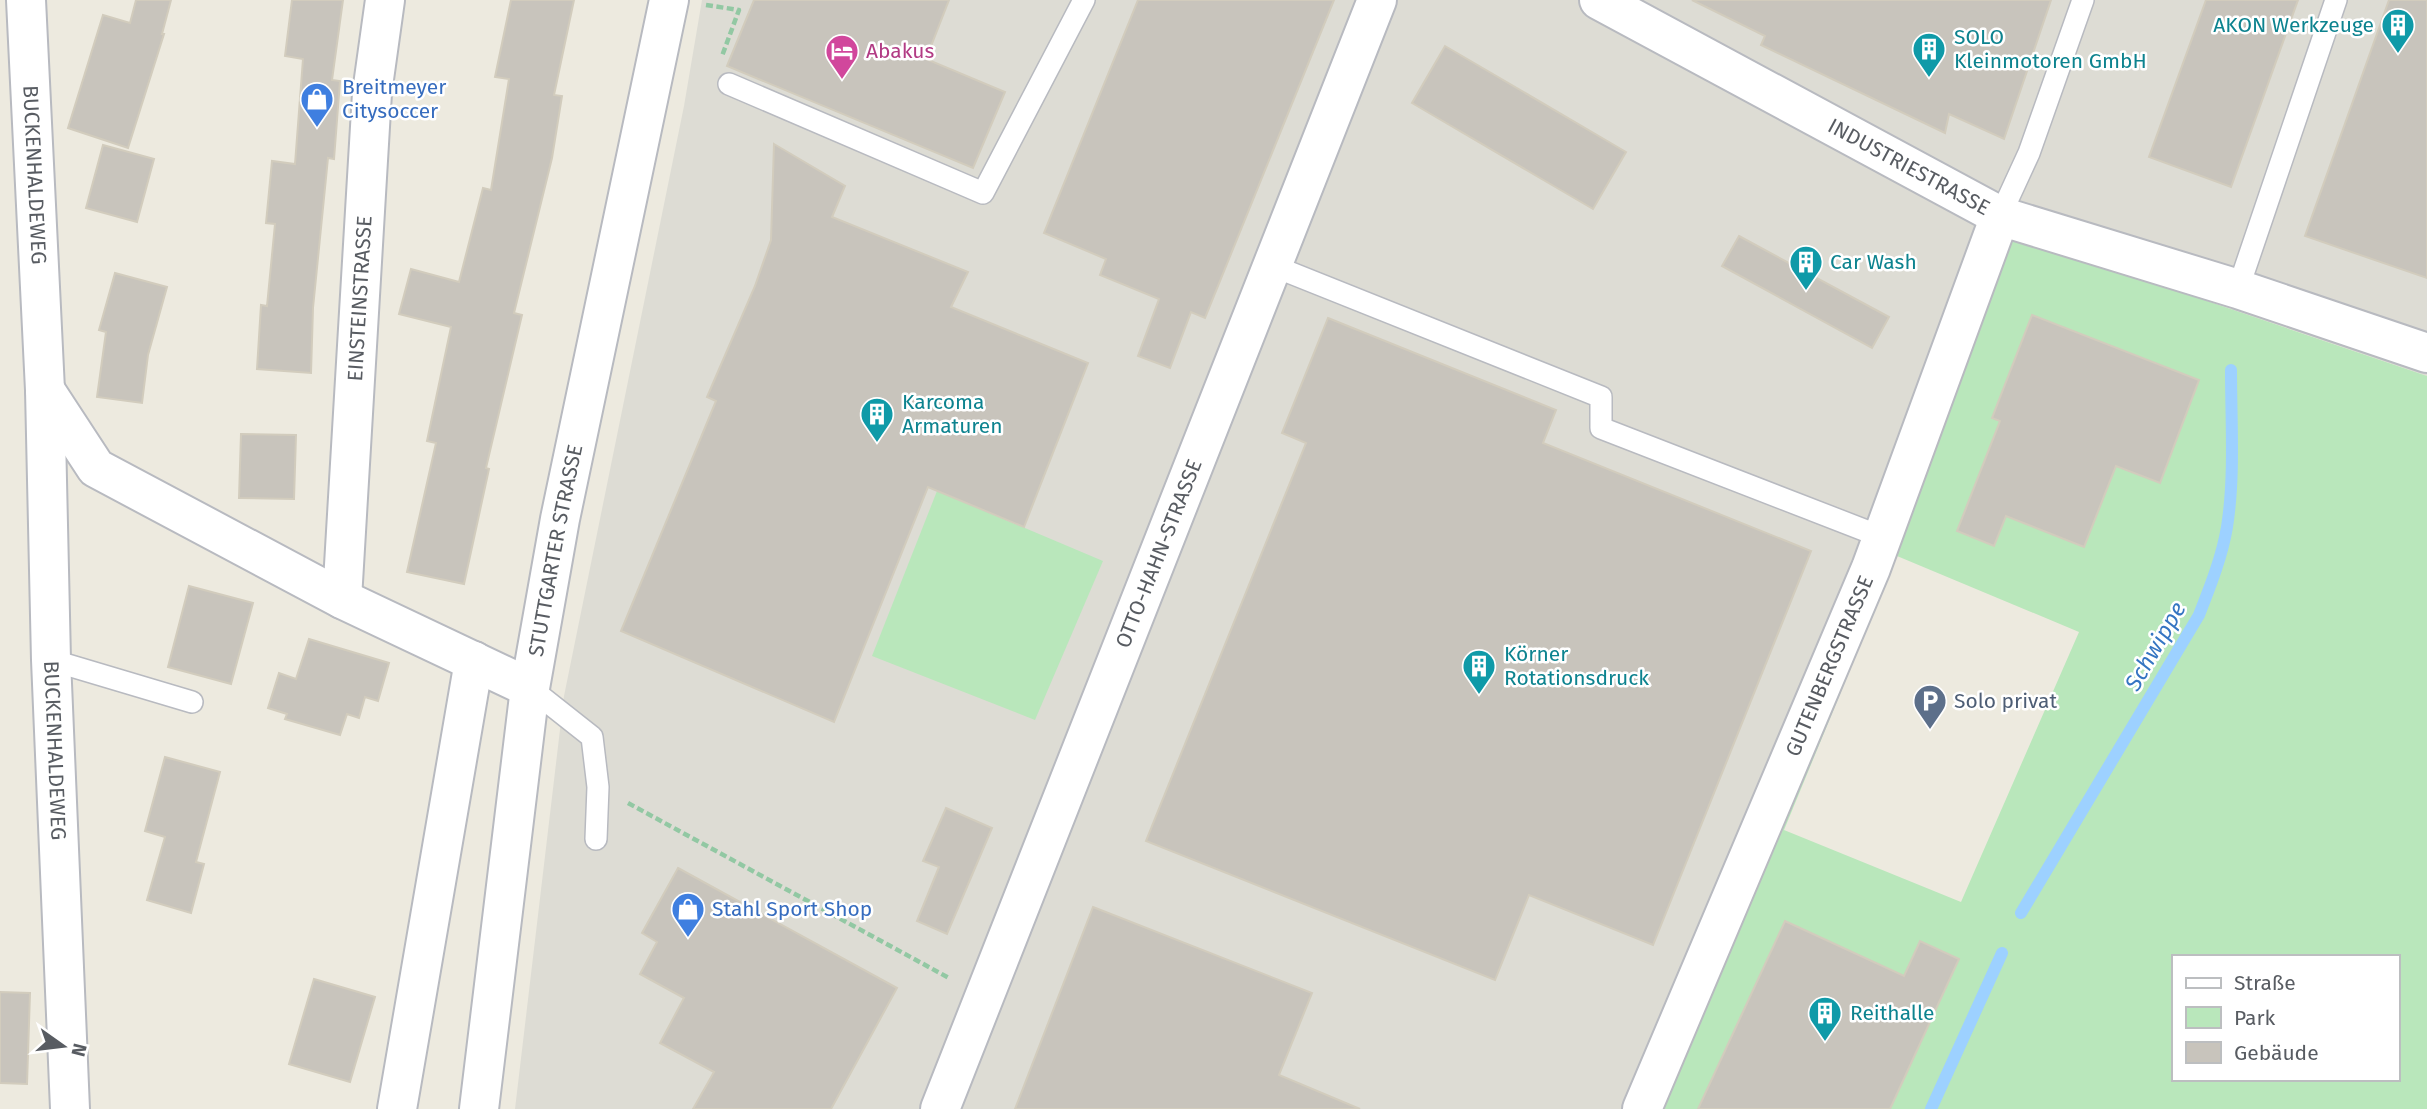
<svg xmlns="http://www.w3.org/2000/svg" width="2427" height="1109" viewBox="0 0 2427 1109" font-family="'Fira Sans',sans-serif">
<style>
.industrial{fill:#dddcd4}
.green{fill:#b9e7bb;fill-rule:evenodd}
.lines{fill:none;stroke-linecap:round;stroke-linejoin:round}
.stream{stroke:#9dd1ff;stroke-width:12}
.building{fill:#c8c4bc;stroke:#d2ccbd;stroke-width:2}
.service-casing{stroke:#b8bac0;stroke-width:24}
.minor-casing{stroke:#b8bac0;stroke-width:42}
.tertiary-casing{stroke:#b8bac0;stroke-width:42}
.path{stroke:#92c8a3;stroke-width:4.5;stroke-dasharray:7 3.5;stroke-linecap:butt}
.service{stroke:#fff;stroke-width:21}
.minor{stroke:#fff;stroke-width:38}
.tertiary{stroke:#fff;stroke-width:38}
.labels{text-anchor:middle;dominant-baseline:central;stroke-width:5;stroke-linejoin:round;paint-order:stroke}
.culture-label{font-size:21px;fill:#0d838f;stroke:#fff;text-anchor:start}
.hotel-label{font-size:21px;fill:#b23c85;stroke:#fff;text-anchor:start}
.shop-label{font-size:21px;fill:#366cbe;stroke:#fff;text-anchor:start}
.street-label{font-size:21px;fill:#585c62;stroke:#fff}
.service-label{font-size:21px;fill:#4e5e75;stroke:#fff;text-anchor:start}
.water-label{font-size:23px;font-style:italic;fill:#3575c2;stroke:#fff}
</style>
<rect width="100%" height="100%" fill="#edeadf"/>
<polygon class="industrial" points="702,0 2427,0 2427,376 1988,226 1646,1109 515,1109 564,696 684,106"/>
<g class="green">
<path d="M1987 226 2427 376V1109H1890L1959 959 1920 941 1904 976 1785 921 1698 1109H1646ZM1897 556 2079 632 1961 902 1784 830ZM2173 957H2397V1079H2173Z"/>
<polygon points="937,491 1103,561 1035,720 872,656"/>
</g>
<g class="lines">
<g class="stream">
<path d="M2021 913 2199 615C2210 587 2222 557 2227 527 2235 476 2231 422 2231 370"/>
<polyline points="1931,1109 2002,953"/>
</g>
</g>
<g class="building">
<polygon points="136,0 171,0 162,34 164,34 128,148 68,128 103,15 130,23"/>
<polygon points="292,0 343,0 332,80 340,81 334,159 328,158 313,308 311,373 257,369 261,305 267,306 275,224 266,223 272,161 295,164 303,59 285,56"/>
<polygon points="511,0 574,0 554,95 562,96 552,158 514,313 522,315 486,468 489,469 464,584 407,572 436,443 427,441 451,327 399,314 411,269 459,282 483,188 491,190 509,79 495,77"/>
<polygon points="754,0 949,0 926,59 1005,92 973,168 727,66"/>
<polygon points="1138,0 1334,0 1205,318 1191,312 1170,368 1138,356 1159,299 1100,275 1106,259 1044,233"/>
<polygon points="1692,0 2051,0 2004,139 1949,114 1945,133 1761,45 1765,36"/>
<polygon points="2206,0 2298,0 2231,187 2149,157"/>
<polygon points="2389,0 2427,0 2427,278 2305,236"/>
<polygon points="1445,46 1626,152 1593,209 1412,103"/>
<polygon points="774,144 845,186 832,217 968,272 951,307 1088,363 1024,527 928,487 834,722 621,631 716,401 707,397 755,286 771,240"/>
<polygon points="103,145 154,159 137,222 86,208"/>
<polygon points="1739,236 1889,317 1872,348 1722,266"/>
<polygon points="115,273 167,287 148,355 142,403 97,397 106,332 99,330"/>
<polygon points="2032,315 2199,380 2160,483 2116,466 2084,547 2006,516 1994,546 1957,531 2000,421 1992,418"/>
<polygon points="1328,318 1556,410 1543,443 1811,551 1653,945 1529,895 1495,980 1146,841 1306,443 1282,433"/>
<polygon points="241,434 296,435 294,499 239,498"/>
<polygon points="189,586 253,603 231,684 168,667"/>
<polygon points="309,639 389,663 378,701 365,697 359,718 347,714 340,735 285,719 287,714 268,708 279,673 296,679"/>
<polygon points="165,757 220,772 196,862 204,864 191,913 147,900 165,837 145,831"/>
<polygon points="946,808 992,828 947,934 917,921 939,867 923,861"/>
<polygon points="678,868 897,988 831,1109 693,1109 714,1072 660,1043 684,998 640,974 657,942 642,933"/>
<polygon points="1093,907 1312,993 1279,1075 1360,1109 1015,1109"/>
<polygon points="1785,921 1904,976 1920,941 1959,959 1890,1109 1698,1109"/>
<polygon points="314,979 375,997 350,1082 289,1064"/>
<polygon points="0,992 30,993 27,1084 0,1083"/>
</g>
<g class="lines">
<defs>
<g id="service">
<polyline points="729,84 983,193 1084,0"/>
<polyline points="2000,216 2029,153 2083,0"/>
<polyline points="1271,265 1601,397 1601,428 1882,537"/>
<polyline points="2238,289 2336,0"/>
<polyline points="51,660 192,702"/>
<polyline points="530,688 592,737 598,787 596,839"/>
</g>
<g id="minor">
<path id="s1" d="M26 0 45 390 51 660 70 1109"/>
<path id="s2" d="M1599 0 2000 216 2238 289 2427 353"/>
<polyline points="45,390 96,468 342,599 530,688"/>
<path id="s3" d="M342 599 372 93 385 0"/>
<polyline points="397,1109 474,661"/>
<path id="s4" d="M940 1109 1377 0"/>
<path id="s5" d="M1642 1109 1871 568 2000 216"/>
</g>
<g id="tertiary">
<path id="s6" d="M479 1109 530 688 560 519 669 0"/>
</g>
</defs>
<use href="#service" class="service-casing"/>
<use href="#minor" class="minor-casing"/>
<use href="#tertiary" class="tertiary-casing"/>
<g class="path">
<polyline points="706,5 739,10 722,56"/>
<polyline points="628,803 949,978"/>
</g>
<use href="#service" class="service"/>
<use href="#minor" class="minor"/>
<use href="#tertiary" class="tertiary"/>
</g>
<defs>
<symbol id="building-pin" viewBox="-11 -11 22 30"><path d="M0 17L-7.5 6A9.5 9.5 0 1 1 7.5 6Z" fill="#0f9aa8" stroke="#fff"/><path d="M-4-6H4V6H1V3H-1V6H-4ZM-2.5-4.3h1.7v1.8h-1.7ZM.8-4.3h1.7v1.8H.8ZM-2.5-1h1.7V.8h-1.7ZM.8-1h1.7V.8H.8Z" fill="#fff"/></symbol>
<symbol id="hotel-pin" viewBox="-11 -11 22 30"><path d="M0 17L-7.5 6A9.5 9.5 0 1 1 7.5 6Z" fill="#d1479c" stroke="#fff"/><path d="M-6-4.5h1.5V1H6V5H4.5V3h-9V5H-6ZM-4 0a1.8 1.8 0 1 1 3.6 0ZM.5 0V-2.5h3Q6-2.5 6 0Z" fill="#fff"/></symbol>
<symbol id="shop-pin" viewBox="-11 -11 22 30"><path d="M0 17L-7.5 6A9.5 9.5 0 1 1 7.5 6Z" fill="#3f7fe0" stroke="#fff"/><path d="M-5-2.5h2.3a2.7 3.5 0 0 1 5.4 0H5L5.5 6h-11ZM-1.5-2.5h3a1.5 2.3 0 0 0-3 0Z" fill="#fff"/></symbol>
<symbol id="parking-pin" viewBox="-11 -11 22 30"><path d="M0 17L-7.5 6A9.5 9.5 0 1 1 7.5 6Z" fill="#5c6f8a" stroke="#fff"/><path d="M-3.5-5.5H1a3.5 3.5 0 0 1 0 7H-1V5.5H-3.5ZM-1-3.4V-.6H.8a1.4 1.4 0 0 0 0-2.8Z" fill="#fff"/></symbol>
</defs>
<g fill-rule="evenodd">
<use href="#building-pin" x="2379" y="6" width="38" height="52"/>
<use href="#building-pin" x="1910" y="30" width="38" height="52"/>
<use href="#hotel-pin" x="823" y="32" width="38" height="52"/>
<use href="#shop-pin" x="298" y="80" width="38" height="52"/>
<use href="#building-pin" x="1787" y="243" width="38" height="52"/>
<use href="#building-pin" x="858" y="395" width="38" height="52"/>
<use href="#building-pin" x="1460" y="647" width="38" height="52"/>
<use href="#parking-pin" x="1911" y="682" width="38" height="52"/>
<use href="#shop-pin" x="669" y="890" width="38" height="52"/>
<use href="#building-pin" x="1806" y="994" width="38" height="52"/>
</g>
<g class="labels">
<g class="culture-label">
<text x="2374" y="25" text-anchor="end">AKON Werkzeuge</text>
<text x="1954" y="37">SOLO<tspan x="1954" dy="24">Kleinmotoren GmbH</tspan></text>
<text x="1830" y="262">Car Wash</text>
<text x="902" y="402">Karcoma<tspan x="902" dy="24">Armaturen</tspan></text>
<text x="1504" y="654">Körner<tspan x="1504" dy="24">Rotationsdruck</tspan></text>
<text x="1850" y="1013">Reithalle</text>
</g>
<g class="hotel-label">
<text x="866" y="51">Abakus</text>
</g>
<g class="shop-label">
<text x="342" y="87">Breitmeyer<tspan x="342" dy="24">Citysoccer</tspan></text>
<text x="712" y="909">Stahl Sport Shop</text>
</g>
<g class="street-label">
<text stroke="none"><textPath href="#s2" startOffset="352">INDUSTRIESTRASSE</textPath></text>
<text stroke="none"><textPath href="#s1" startOffset="175">BUCKENHALDEWEG</textPath></text>
<text stroke="none"><textPath href="#s3" startOffset="301">EINSTEINSTRASSE</textPath></text>
<text stroke="none"><textPath href="#s6" startOffset="564">STUTTGARTER STRASSE</textPath></text>
<text stroke="none"><textPath href="#s4" startOffset="597">OTTO-HAHN-STRASSE</textPath></text>
<text stroke="none"><textPath href="#s5" startOffset="481">GUTENBERGSTRASSE</textPath></text>
<text stroke="none"><textPath href="#s1" startOffset="751">BUCKENHALDEWEG</textPath></text>
</g>
<g class="service-label">
<text x="1954" y="701">Solo privat</text>
</g>
<g class="water-label">
<text transform="translate(2155 646) rotate(-60)">Schwippe</text>
</g>
</g>
<rect x="2172" y="955" width="228" height="126" fill="#ffffff" stroke="#bcbec0" stroke-width="2"/>
<rect x="2186" y="978" width="35" height="10" fill="#ffffff" stroke="#bcbec0" stroke-width="2"/>
<text x="2234" y="990" font-size="21" fill="#585c62">Straße</text>
<rect x="2186" y="1007" width="35" height="21" fill="#b9e7bb" stroke="#bcbec0" stroke-width="2"/>
<text x="2234" y="1025" font-size="21" fill="#585c62">Park</text>
<rect x="2186" y="1042" width="35" height="21" fill="#c8c4bc" stroke="#bcbec0" stroke-width="2"/>
<text x="2234" y="1060" font-size="21" fill="#585c62">Gebäude</text>
<g transform="translate(63 1046) rotate(104)" stroke="#ffffff" stroke-width="5" paint-order="stroke">
<path d="M0-5L12 26L0 18L-12 26Z" fill="#585c62"/>
<text y="-10" font-size="19" font-weight="bold" text-anchor="middle" fill="#585c62">N</text>
</g>
</svg>
